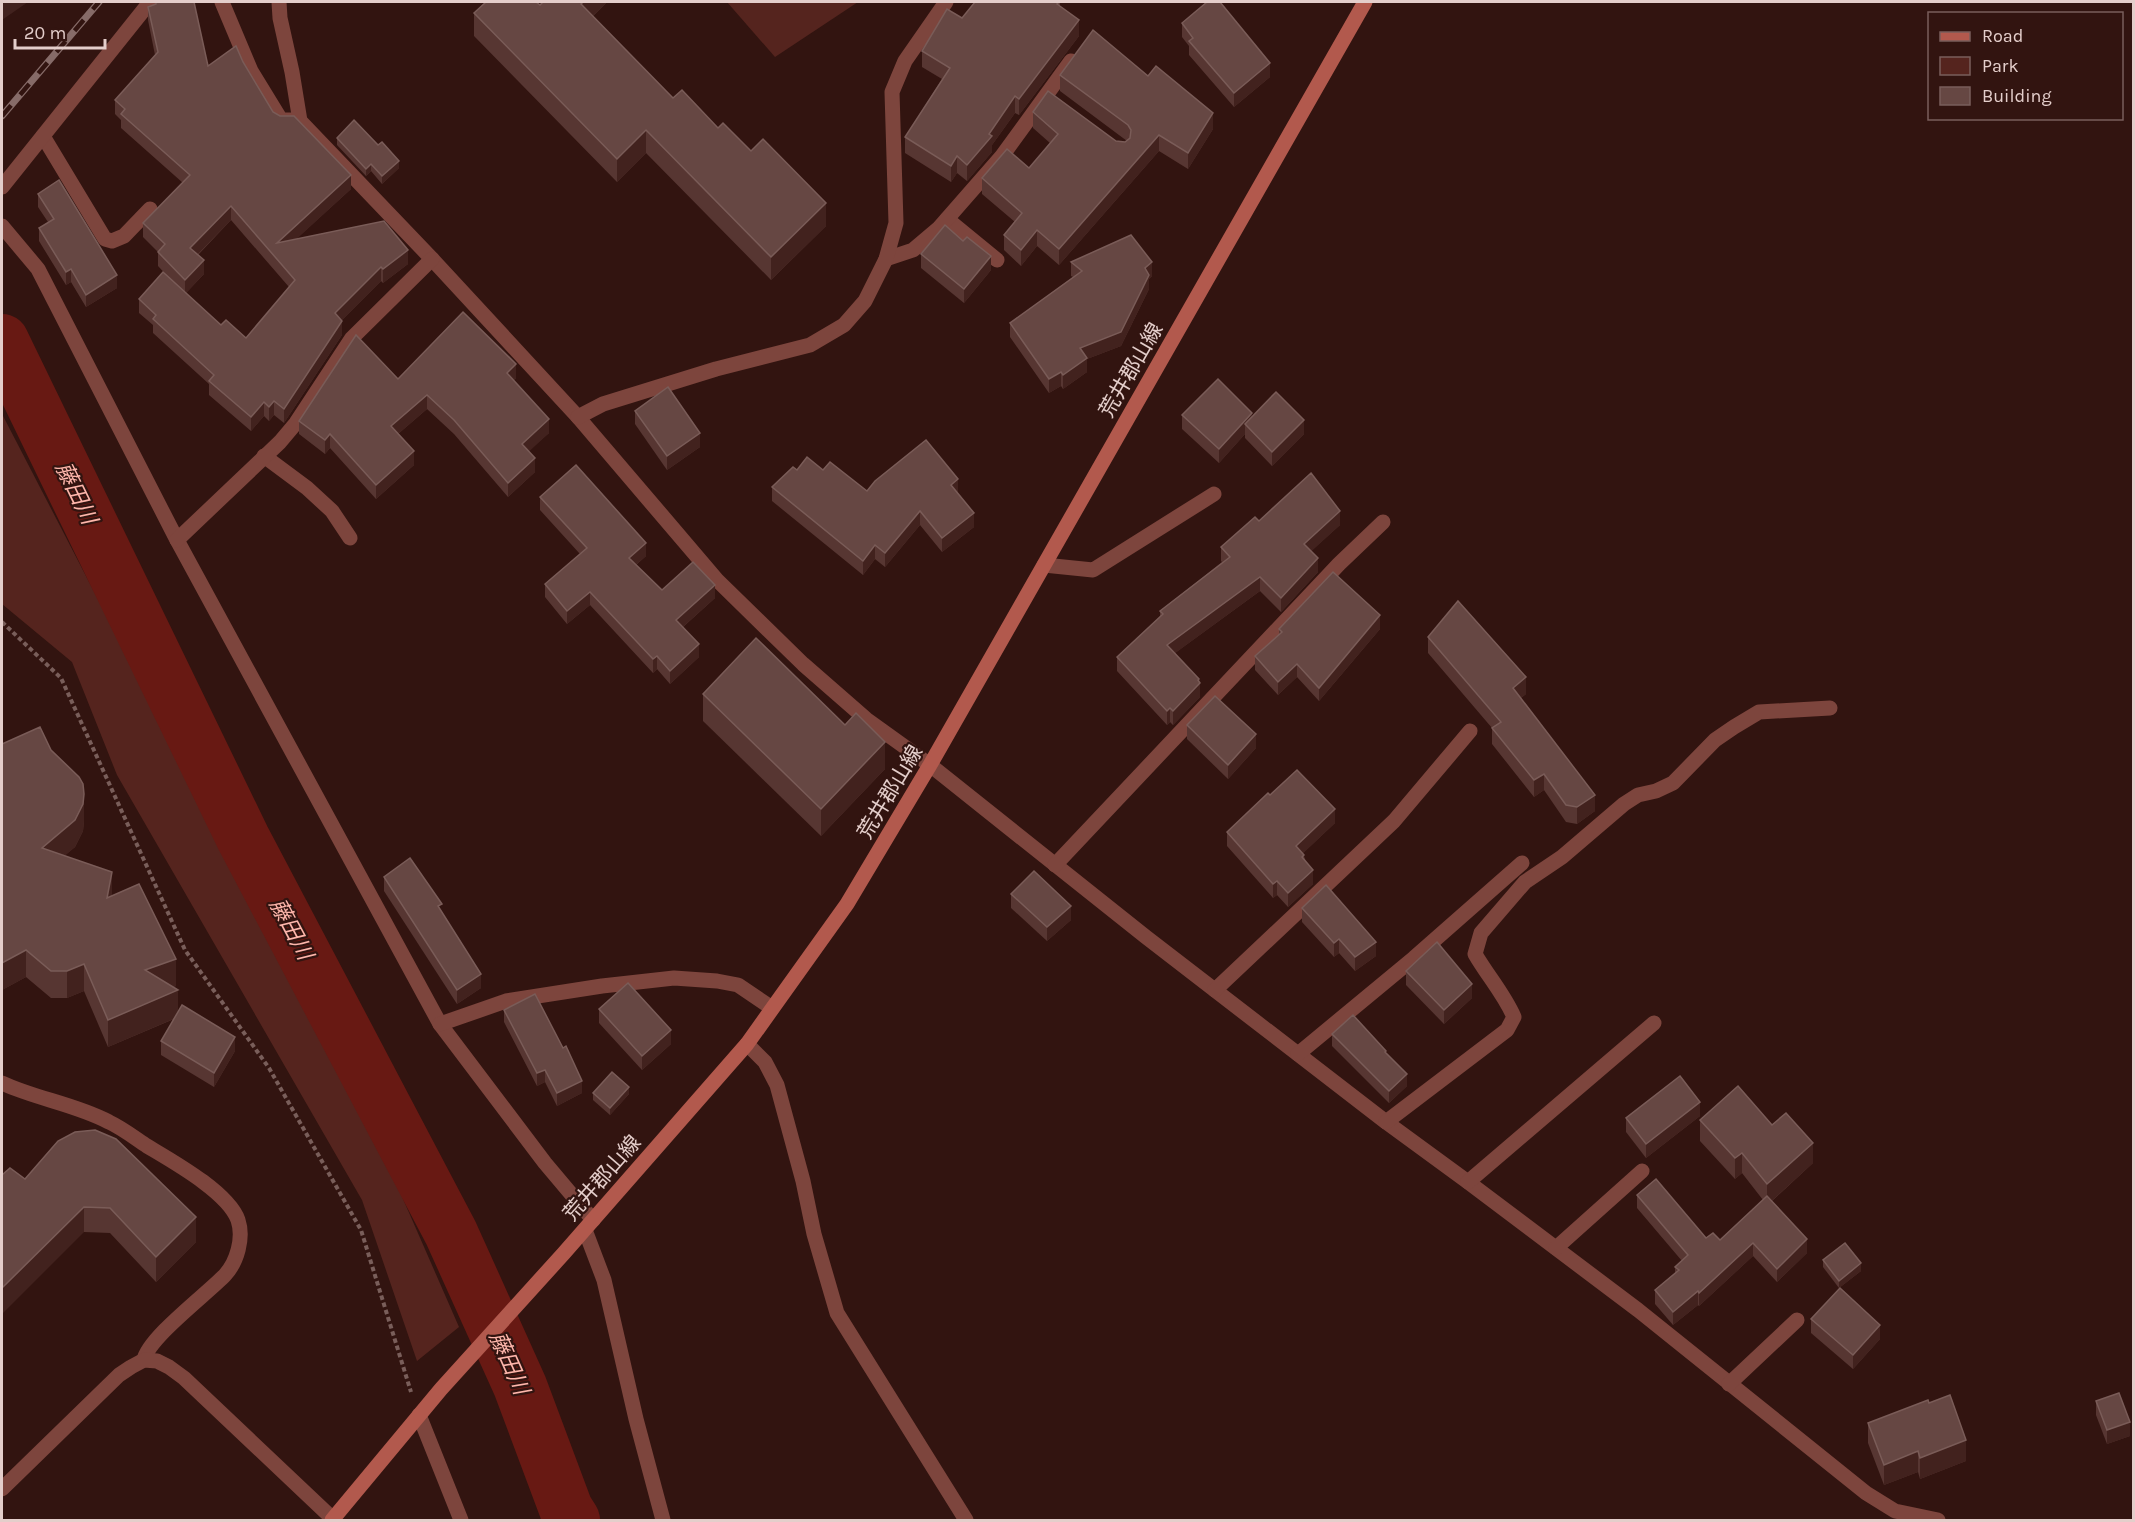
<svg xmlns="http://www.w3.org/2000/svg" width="2135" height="1522" viewBox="0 0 2135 1522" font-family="Karla,'Noto Sans JP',sans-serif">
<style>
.green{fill:#55241e}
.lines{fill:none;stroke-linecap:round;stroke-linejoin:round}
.river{stroke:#681913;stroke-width:54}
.path{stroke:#795e5a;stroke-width:4;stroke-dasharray:4.5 3;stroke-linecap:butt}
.minor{stroke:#7d453d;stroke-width:15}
.tertiary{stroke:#7d453d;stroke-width:15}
.secondary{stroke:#b2594d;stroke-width:15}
.rail-casing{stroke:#866b68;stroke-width:7}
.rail{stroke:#321410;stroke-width:4.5;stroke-dasharray:14;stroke-linecap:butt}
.wall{fill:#573632;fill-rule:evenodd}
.shaded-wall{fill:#42221e}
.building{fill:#664743;stroke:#7a5c58;stroke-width:1.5}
.labels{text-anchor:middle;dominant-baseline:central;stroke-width:4.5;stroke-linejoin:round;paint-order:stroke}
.street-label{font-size:21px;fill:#e4cecb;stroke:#321410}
.water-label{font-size:22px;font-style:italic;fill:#feb6ab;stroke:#321410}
</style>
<rect width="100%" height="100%" fill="#321410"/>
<g class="green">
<polygon points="727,2 858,2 775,57"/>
<polygon points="2,414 372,1128 459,1327 417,1361 362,1200 117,775 72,662 2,604"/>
</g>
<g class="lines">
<polyline class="river" points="2,341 243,838 451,1233 520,1386 566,1509 573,1520"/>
<polyline class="path" points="2,622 61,678 185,950 269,1068 361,1230 411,1392"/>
<g class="minor">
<polyline points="222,2 251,71 281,120 294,120"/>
<polyline points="279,2 280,18 292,72 300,121 432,259 578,417 717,580 803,664 866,719 930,765 1146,937 1386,1122 1468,1182 1638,1310 1866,1493 1895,1511 1938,1520"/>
<polyline points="43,136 105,239 112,241 124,236 150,209"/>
<polyline points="2,187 150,2"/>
<polyline points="947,219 997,260"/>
<polyline points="2,226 38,269 177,540 440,1024 545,1163 593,1220"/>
<polyline points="886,259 913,250 939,228 1002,156 1071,61"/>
<polyline points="578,417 603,404 716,369 810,345 844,325 865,301 886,259 896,223 892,92 905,61 946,2"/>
<polyline points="264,456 307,488 332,511 350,538"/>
<polyline points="177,540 280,442 296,423 352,338 432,259"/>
<polyline points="1044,565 1093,570 1214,494"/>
<polyline points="1055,865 1339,564 1383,522"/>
<polyline points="1215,990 1394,821 1470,731"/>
<polyline points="440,1024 506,1001 602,986 674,978 717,981 738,985 772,1008"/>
<polyline points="747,1044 765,1062 777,1085 803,1181 814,1234 837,1313 966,1520"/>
<polyline points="1298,1054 1414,958 1522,863"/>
<path d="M2 1083C36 1099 75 1104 109 1122 122 1128 135 1138 147 1146 172 1161 228 1192 238 1220 244 1238 237 1262 225 1275 207 1294 148 1338 144 1360"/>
<path d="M1386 1122 1507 1030 1514 1017C1504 994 1487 975 1475 954L1481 933 1525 882 1562 857 1624 804 1638 795 1656 791 1673 783 1715 740 1734 727 1759 712 1830 708"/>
<polyline points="1468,1182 1654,1023"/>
<polyline points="585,1230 604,1280 636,1419 663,1520"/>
<polyline points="1556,1248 1642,1171"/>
<polyline points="1729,1384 1797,1320"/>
<polyline points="419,1415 461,1520"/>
</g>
<polyline class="tertiary" points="2,1489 119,1375 131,1367 144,1360 157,1361 169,1367 184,1378 333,1519"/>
<polyline class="secondary" points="332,1520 441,1389 564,1253 747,1044 847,904 930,765 1365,2"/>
<defs>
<polyline id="rail" points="2,116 99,2"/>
</defs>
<use href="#rail" class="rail-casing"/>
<use href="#rail" class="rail"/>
</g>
<g class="wall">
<polygon points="543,2 607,2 593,16 673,98 718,128 826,226 771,280 646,153 617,182 474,36 474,13 540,5"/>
<polygon points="1060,2 1060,7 1079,36 1019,115 1015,113 992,145 992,152 967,181 957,173 951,182 905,153 905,137 942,79 922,67 922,51 962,18"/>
<path d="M148 7 208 66 243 62 273 112 351 189 296 239 408 264 383 283 381 281 342 320V335L284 423 274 415 269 421 264 416 251 431 209 395V384L153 333V325L139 313V299L171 280 158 266V252L143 237V223L183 183 121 128V120L115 114V100L155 55 148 20ZM231 220 289 287 246 338 221 325 186 293 204 274 198 255Z"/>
<polygon points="1182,23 1270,77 1234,107 1189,55 1189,46 1182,37"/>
<polygon points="1060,75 1213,129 1188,169 1159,151 1059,265 1037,246 1021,266 1004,250 1004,235 1015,222 982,194 982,178 1029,168 1050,143 1033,128 1033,112 1116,141 1125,142 1127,141 1060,91"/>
<polygon points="337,138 399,168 382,184 371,171 366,176 337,145"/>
<polygon points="38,194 117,288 86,307 71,282 66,285 39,241 39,228 48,222 38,207"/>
<polygon points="921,254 991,270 964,303 921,268"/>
<polygon points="1071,262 1152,276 1149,279 1149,289 1121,346 1087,359 1087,372 1063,389 1061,386 1049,393 1010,337 1010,323 1073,277 1071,276"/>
<polygon points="516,378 513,381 549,433 528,451 535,472 508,497 454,434 427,409 398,434 414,465 376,499 330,448 325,454 299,434 299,421 398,379"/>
<polygon points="635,411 700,447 667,470 635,424"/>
<polygon points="1182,415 1252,417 1304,434 1272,466 1245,438 1245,434 1219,463 1182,429"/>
<polygon points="797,470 823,470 867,491 958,493 974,527 942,552 920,525 885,567 875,559 863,575 772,501 772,487"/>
<polygon points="540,497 646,556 636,565 662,590 715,598 683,627 699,657 670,684 657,669 653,673 590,605 567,624 545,597 545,584 580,554 540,510"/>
<polygon points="1259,521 1340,525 1311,551 1318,572 1281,612 1260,591 1175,653 1199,682 1200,697 1173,725 1170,722 1167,725 1117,671 1117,657 1160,618 1160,611 1222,562 1221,561 1221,547"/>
<polygon points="1279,629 1380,629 1319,701 1297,677 1278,695 1255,670 1255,656 1279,635"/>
<polygon points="1428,637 1526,694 1521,698 1595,811 1577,824 1566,822 1544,790 1534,797 1492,744 1492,728 1428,653"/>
<polygon points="703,694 885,769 821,836 703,721"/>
<polygon points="1187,725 1256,748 1228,779 1187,739"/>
<polygon points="51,750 84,821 83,831 75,847 64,856 112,896 176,986 173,987 178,1011 235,1051 214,1087 161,1055 161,1041 174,1019 108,1047 84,991 67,998 51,998 26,977 2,990"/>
<polygon points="1270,795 1335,823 1303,853 1313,884 1288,907 1277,895 1273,898 1227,846 1227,832"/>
<polygon points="384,877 442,912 481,988 457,1004 384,891"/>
<polygon points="1011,894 1071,920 1047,941 1011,908"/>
<polygon points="1302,908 1376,956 1355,971 1339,953 1334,957 1302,922"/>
<polygon points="1406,971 1472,998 1444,1024 1406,985"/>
<polygon points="599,1009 671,1044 642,1070 599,1023"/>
<polygon points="504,1010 582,1093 557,1106 545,1082 537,1086 504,1022"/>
<polygon points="1332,1034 1386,1054 1407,1086 1389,1103 1332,1046"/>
<polygon points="593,1093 629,1094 610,1115 593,1100"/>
<polygon points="1700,1116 1646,1158 1626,1132 1626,1118"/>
<polygon points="1700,1120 1772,1125 1813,1163 1772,1201 1807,1253 1777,1282 1753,1256 1699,1306 1698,1305 1673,1325 1655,1304 1655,1290 1675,1273 1675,1267 1682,1261 1637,1208 1637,1195 1706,1238 1720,1240 1763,1200 1742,1173 1735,1179 1700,1141"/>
<polygon points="58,1141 196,1242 156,1282 110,1233 84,1232 25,1179"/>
<polygon points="1823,1260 1861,1271 1839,1288 1823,1267"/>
<polygon points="1811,1319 1880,1339 1853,1369 1811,1333"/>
<polygon points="2096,1401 2130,1436 2107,1444 2096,1415"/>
<polygon points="1868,1423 1966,1461 1920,1479 1918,1472 1884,1485 1868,1443"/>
</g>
<g class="shaded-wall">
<polygon points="5,2 28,2 2,20 2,4"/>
<polygon points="583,2 607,2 581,27 581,4"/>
<polygon points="1079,20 1079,36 1019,115 1019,99"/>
<polygon points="1270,63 1270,77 1234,107 1234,93"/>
<polygon points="1015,96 1015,113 992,145 992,152 967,181 967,165"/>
<polygon points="1213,113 1213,129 1188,169 1188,153"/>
<polygon points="646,130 646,153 617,182 617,159"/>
<polygon points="1159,135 1159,151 1059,265 1059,249"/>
<polygon points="957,156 957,173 951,182 951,166"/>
<polygon points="399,161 399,168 382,184 382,176"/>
<polygon points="371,164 371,171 366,176 366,169"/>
<polygon points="351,175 351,189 277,257 277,243"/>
<polygon points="826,203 826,226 771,280 771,257"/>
<polygon points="231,206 231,220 190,262 190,248"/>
<polygon points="1037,230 1037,246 1021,266 1021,250"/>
<polygon points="408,250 408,264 383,283 383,269"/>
<polygon points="991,256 991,270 964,303 964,289"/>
<polygon points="204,260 204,274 185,294 185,280"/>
<polygon points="1152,262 1152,276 1149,279 1149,289 1121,346 1087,359 1087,372 1063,389 1063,375 1080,348 1145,268"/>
<polygon points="381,267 381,281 335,327 335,313"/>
<polygon points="71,269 71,282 66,285 66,272"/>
<polygon points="117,275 117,288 86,307 86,295"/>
<polygon points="342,321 342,335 284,423 284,409"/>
<polygon points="516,364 516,378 507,387 507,373"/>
<polygon points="1061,372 1061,386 1049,393 1049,379"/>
<polygon points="427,395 427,409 391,440 391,426"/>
<polygon points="274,401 274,415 269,421 269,407"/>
<polygon points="264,402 264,416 251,431 251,417"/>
<polygon points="1252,413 1252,427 1245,424 1245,434 1219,463 1219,449"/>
<polygon points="549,419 549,433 522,458 522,444"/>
<polygon points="1304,420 1304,434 1272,466 1272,452"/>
<polygon points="700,433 700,447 667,470 667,456"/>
<polygon points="330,434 330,448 325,454 325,440"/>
<polygon points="414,451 414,465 376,499 376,485"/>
<polygon points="535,458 535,472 508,497 508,483"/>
<polygon points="958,479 958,493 951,485"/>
<polygon points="920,511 920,525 885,567 885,553"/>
<polygon points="1340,511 1340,525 1304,558 1304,544"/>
<polygon points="974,513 974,527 942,552 942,538"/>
<polygon points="646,543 646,556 629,571 629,558"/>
<polygon points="875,545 875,559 863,575 863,561"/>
<polygon points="1318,558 1318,572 1281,612 1281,598"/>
<polygon points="1260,577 1260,591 1167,659 1167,645"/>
<polygon points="715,585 715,598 676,633 676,620"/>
<polygon points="590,592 590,605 567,624 567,611"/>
<polygon points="1380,615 1380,629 1319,701 1319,688"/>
<polygon points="699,644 699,657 670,684 670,671"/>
<polygon points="657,656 657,669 653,673 653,659"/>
<polygon points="1297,664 1297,677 1278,695 1278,682"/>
<polygon points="1526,677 1526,694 1513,704 1513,688"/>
<polygon points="1199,679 1199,684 1200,683 1200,697 1173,725 1173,711"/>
<polygon points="1170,708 1170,722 1167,725 1167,711"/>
<polygon points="1256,734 1256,748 1228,779 1228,765"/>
<polygon points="885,742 885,769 821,836 821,809"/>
<polygon points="1544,774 1544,790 1534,797 1534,780"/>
<polygon points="84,794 84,821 83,831 75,847 42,875 42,848"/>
<polygon points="1595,795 1595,811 1577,824 1577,807"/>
<polygon points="1335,809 1335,823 1296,860 1296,846"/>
<polygon points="1313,870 1313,884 1288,907 1288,893"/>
<polygon points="112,872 112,899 107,898"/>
<polygon points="1277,881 1277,895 1273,898 1273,884"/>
<polygon points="1071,906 1071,920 1047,941 1047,927"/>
<polygon points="1339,939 1339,953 1334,957 1334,943"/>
<polygon points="1376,942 1376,956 1355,971 1355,957"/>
<polygon points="26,950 26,977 2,990 2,963"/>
<polygon points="176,959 176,986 145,997 145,970"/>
<polygon points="84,964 84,991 67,998 67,971"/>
<polygon points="481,974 481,988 457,1004 457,990"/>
<polygon points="1472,984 1472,998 1444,1024 1444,1010"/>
<polygon points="178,990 178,1017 108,1047 108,1020"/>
<polygon points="671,1030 671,1044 642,1070 642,1056"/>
<polygon points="235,1037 235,1051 214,1087 214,1073"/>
<polygon points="545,1070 545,1082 537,1086 537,1073"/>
<polygon points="1407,1074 1407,1086 1389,1103 1389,1091"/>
<polygon points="582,1081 582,1093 557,1106 557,1093"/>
<polygon points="629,1087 629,1094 610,1115 610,1108"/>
<polygon points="1700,1102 1700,1116 1646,1158 1646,1144"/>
<polygon points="1813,1143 1813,1163 1767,1205 1767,1184"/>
<polygon points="1742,1153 1742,1173 1735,1179 1735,1158"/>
<polygon points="84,1207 84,1232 2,1314 2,1288"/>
<polygon points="196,1217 196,1242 156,1282 156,1257"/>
<polygon points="1807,1239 1807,1253 1777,1282 1777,1269"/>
<polygon points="1753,1243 1753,1256 1699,1306 1699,1293"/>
<polygon points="1861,1263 1861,1271 1839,1288 1839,1281"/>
<polygon points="1698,1291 1698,1305 1673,1325 1673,1312"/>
<polygon points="1880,1325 1880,1339 1853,1369 1853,1355"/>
<polygon points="2130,1422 2130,1436 2107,1444 2107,1430"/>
<polygon points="1966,1440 1966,1461 1920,1479 1920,1458"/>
<polygon points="1918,1451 1918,1472 1884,1485 1884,1465"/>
</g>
<g class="building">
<polygon points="156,2 194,2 208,66 236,46 243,62 273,112 280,116 294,116 351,175 277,243 384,221 408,250 383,269 381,267 335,313 342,321 284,409 274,401 269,407 264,402 251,417 209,381 214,375 153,319 156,315 139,299 163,272 221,325 226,320 246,338 295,280 231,206 190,248 204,260 185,280 158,252 165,244 143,223 190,175 121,114 125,109 115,100 158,52 148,7 156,4"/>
<polygon points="486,2 536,2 540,5 543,2 583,2 581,4 673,98 682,90 718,128 723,123 751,151 763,139 826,203 771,257 646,130 617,159 474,13"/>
<polygon points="975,2 1059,2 1057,4 1079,20 1019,99 1015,96 989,134 992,136 967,165 957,156 951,166 905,137 950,68 922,51 947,9 962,18"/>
<polygon points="1207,2 1220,2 1270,63 1234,93 1189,41 1193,38 1182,23"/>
<polygon points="1093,30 1148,76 1156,66 1213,113 1188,153 1159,135 1059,249 1037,230 1021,250 1004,235 1022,213 982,178 1007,149 1029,168 1058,134 1033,112 1048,91 1116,141 1125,142 1130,138 1131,130 1128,125 1060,75"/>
<polygon points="354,120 378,145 382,142 399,161 382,176 371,164 366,169 337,138"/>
<polygon points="59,180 117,275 86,295 71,269 66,272 39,228 54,219 38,194"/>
<polygon points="945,225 963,241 967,237 991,256 964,289 921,254"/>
<polygon points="1131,235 1152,262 1145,268 1149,275 1121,332 1080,348 1087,358 1063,375 1061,372 1049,379 1010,323 1082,271 1071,262"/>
<polygon points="463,312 516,364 507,373 549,419 522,444 535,458 508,483 454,420 427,395 391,426 414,451 376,485 330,434 325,440 299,421 356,335 398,379"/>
<polygon points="1218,379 1252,413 1219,449 1182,415"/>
<polygon points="668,387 700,433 667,456 635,411"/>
<polygon points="1276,392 1304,420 1272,452 1245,424"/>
<polygon points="926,440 958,479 951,485 974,513 942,538 920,511 885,553 875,545 863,561 772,487 793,467 797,470 807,457 823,470 830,462 867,491 875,481"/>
<polygon points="576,465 646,543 629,558 662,590 693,562 715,585 676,620 699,644 670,671 657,656 653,659 590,592 567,611 545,584 587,548 540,497"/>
<polygon points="1311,473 1340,511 1304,544 1318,558 1281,598 1260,577 1167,645 1199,679 1198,680 1200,683 1173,711 1170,708 1167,711 1117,657 1163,614 1160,611 1230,557 1221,547 1255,517 1259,521"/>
<polygon points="1333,572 1380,615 1319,688 1297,664 1278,682 1255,656 1282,632 1279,629"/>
<polygon points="1458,601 1526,677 1513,688 1595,795 1577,807 1566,805 1544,774 1534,780 1492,728 1501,722 1428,637"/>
<polygon points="756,638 845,725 856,713 885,742 821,809 703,694"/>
<polygon points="1215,696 1256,734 1228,765 1187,725"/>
<polygon points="40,727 51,750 79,777 83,784 84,794 83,804 75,820 42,848 112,872 107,898 139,884 176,959 145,970 178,990 108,1020 84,964 67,971 51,971 26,950 2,963 2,744"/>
<polygon points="1297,770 1335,809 1296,846 1304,855 1302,857 1313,870 1288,893 1277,881 1273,884 1227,832 1268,793 1270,795"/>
<polygon points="410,858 442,904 438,906 481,974 457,990 384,877"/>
<polygon points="1034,871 1071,906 1047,927 1011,894"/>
<polygon points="1326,885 1376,942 1355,957 1339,939 1334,943 1302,908"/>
<polygon points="1437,942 1472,984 1444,1010 1406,971"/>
<polygon points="628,983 671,1030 642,1056 599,1009"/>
<polygon points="535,994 563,1048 566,1046 582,1081 557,1093 545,1070 537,1073 504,1010"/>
<polygon points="182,1005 235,1037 214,1073 161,1041"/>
<polygon points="1353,1015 1386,1051 1385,1052 1407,1074 1389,1091 1332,1034"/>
<polygon points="612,1072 629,1087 610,1108 593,1093"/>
<polygon points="1680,1076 1700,1102 1646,1144 1626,1118"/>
<polygon points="1738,1086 1772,1125 1786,1113 1813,1143 1767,1184 1742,1153 1735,1158 1700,1120"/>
<polygon points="95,1130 116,1139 196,1217 156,1257 110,1208 84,1207 2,1288 2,1175 10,1168 25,1179 58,1141 75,1132"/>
<polygon points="1656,1179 1706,1238 1713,1233 1720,1240 1767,1196 1807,1239 1777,1269 1753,1243 1699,1293 1698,1291 1673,1312 1655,1290 1679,1270 1675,1267 1688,1255 1637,1195"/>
<polygon points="1845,1243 1861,1263 1839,1281 1823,1260"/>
<polygon points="1840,1288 1880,1325 1853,1355 1811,1319"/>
<polygon points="2119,1393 2130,1422 2107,1430 2096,1401"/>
<polygon points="1950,1395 1966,1440 1920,1458 1918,1451 1884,1465 1868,1423 1928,1400 1929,1403"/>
</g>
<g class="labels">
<g class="street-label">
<text transform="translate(1131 370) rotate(-60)">荒井郡山線</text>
<text transform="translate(890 792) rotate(-59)">荒井郡山線</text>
<text transform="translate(602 1178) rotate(-49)">荒井郡山線</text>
</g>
<g class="water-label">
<text transform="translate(76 493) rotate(64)">藤田川</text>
<text transform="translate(291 929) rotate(62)">藤田川</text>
<text transform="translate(509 1363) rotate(66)">藤田川</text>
</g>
</g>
<rect width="2135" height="1522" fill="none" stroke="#e4cecb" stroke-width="6"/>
<rect x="1928" y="12" width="195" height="108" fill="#321410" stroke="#795e5b" stroke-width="1.5"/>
<rect x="1940" y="32" width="30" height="9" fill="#b2594d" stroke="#795e5b" stroke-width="1.5"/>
<text x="1982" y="42" font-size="18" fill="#e4cecb">Road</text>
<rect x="1940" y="57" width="30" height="18" fill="#55241e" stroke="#795e5b" stroke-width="1.5"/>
<text x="1982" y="72" font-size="18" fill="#e4cecb">Park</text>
<rect x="1940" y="87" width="30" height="18" fill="#664743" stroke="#795e5b" stroke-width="1.5"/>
<text x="1982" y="102" font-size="18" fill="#e4cecb">Building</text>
<path d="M15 39v9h90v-9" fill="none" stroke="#e4cecb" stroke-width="3"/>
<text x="24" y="39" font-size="18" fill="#e4cecb" stroke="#321410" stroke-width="4.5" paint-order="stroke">20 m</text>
</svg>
